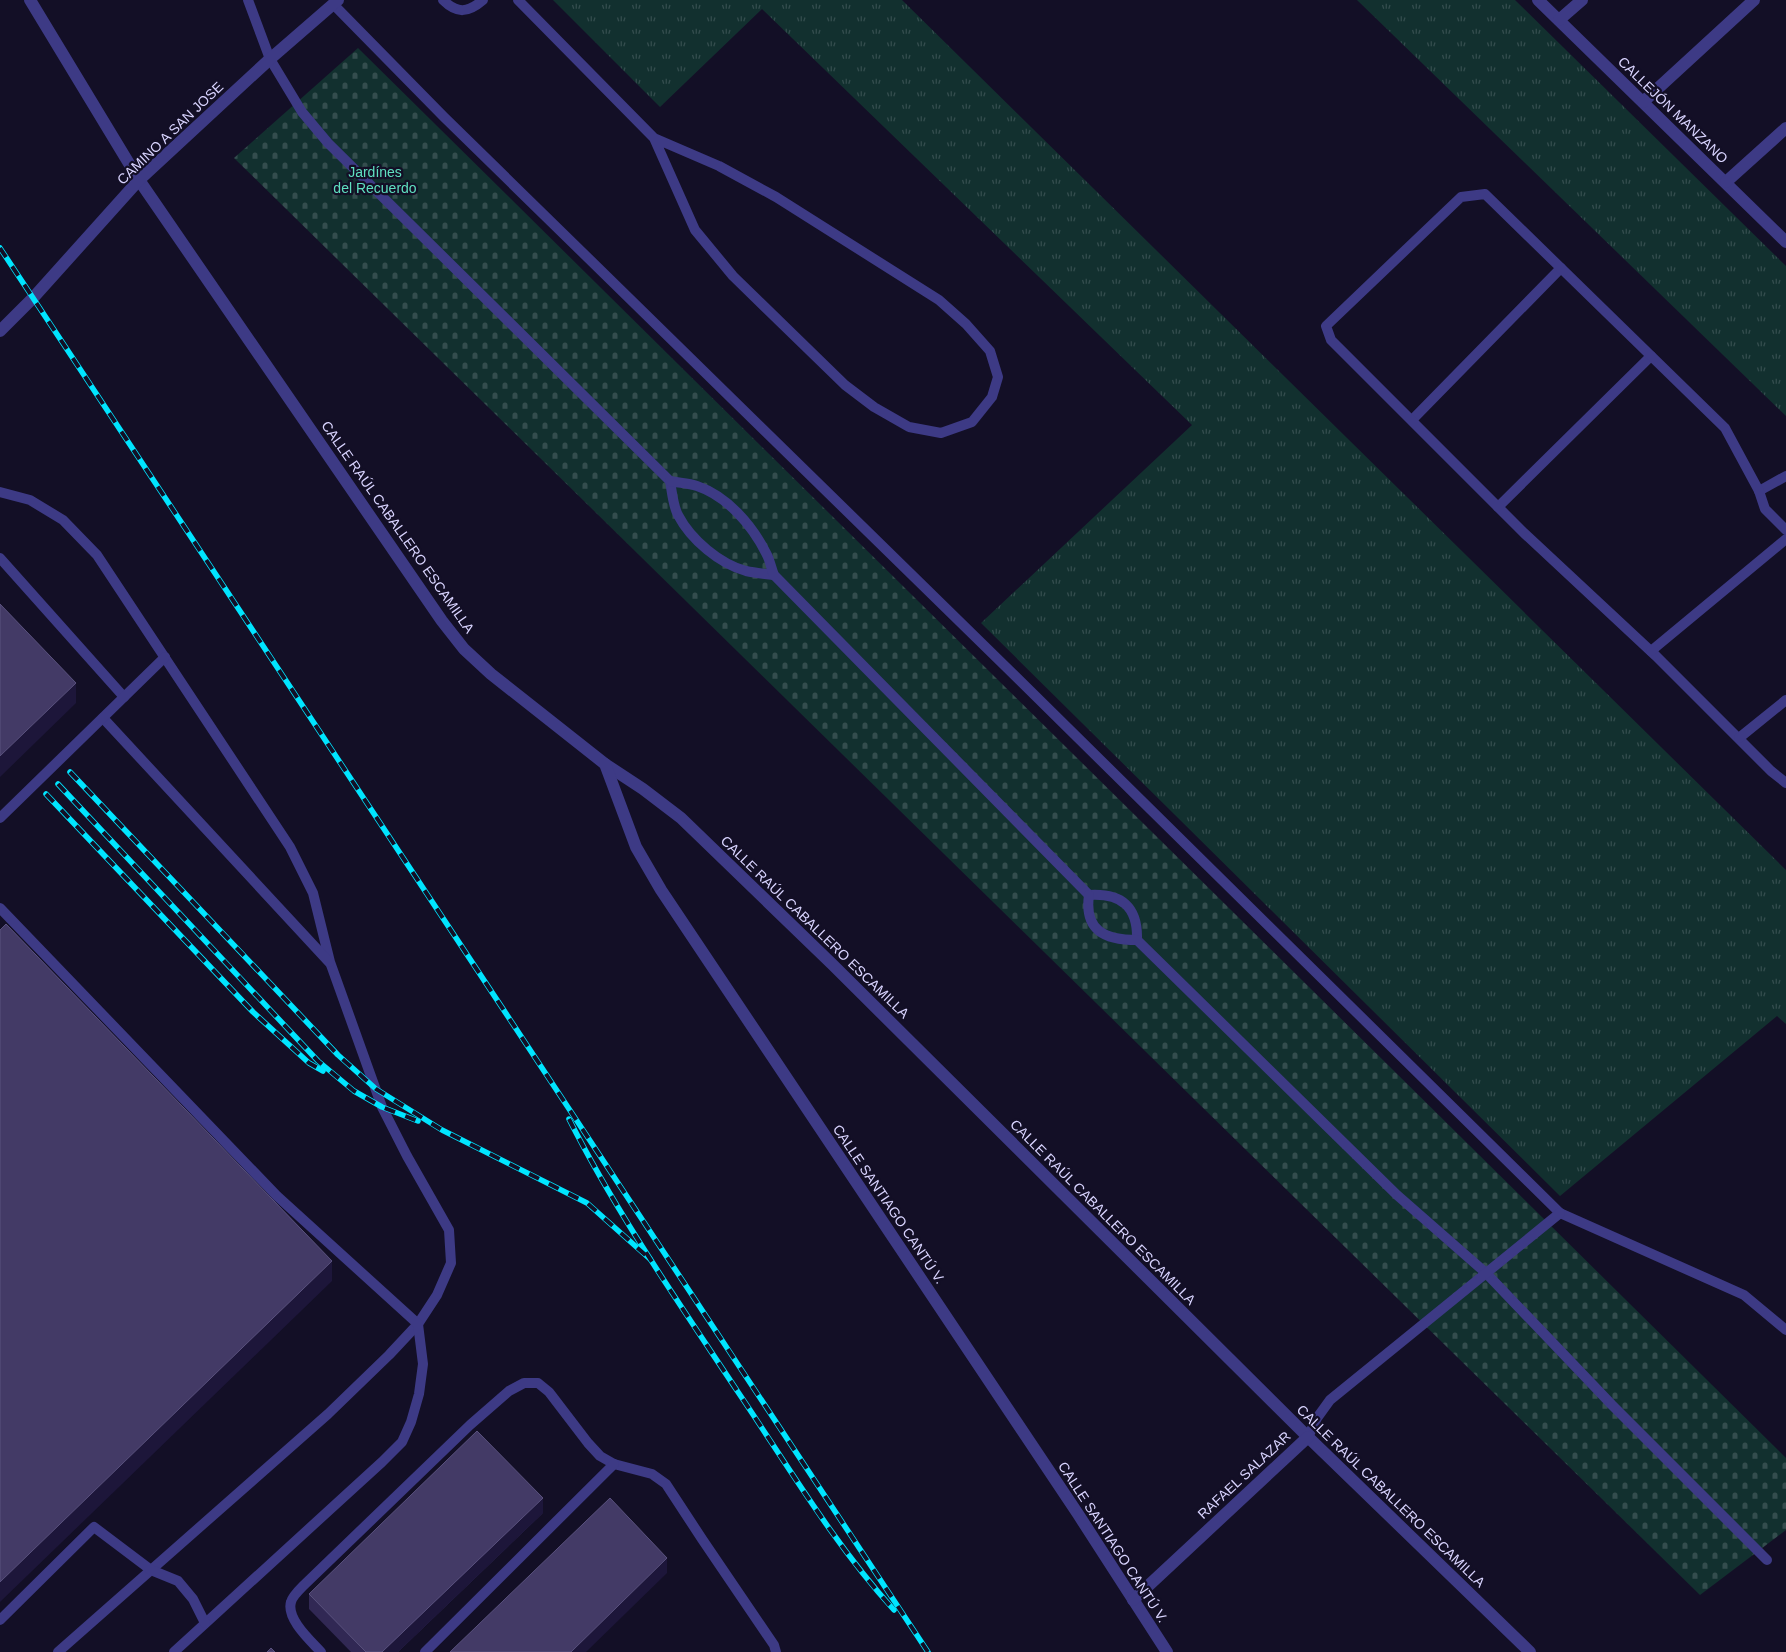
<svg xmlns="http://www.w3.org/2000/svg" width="1786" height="1652" viewBox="0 0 1786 1652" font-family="Arial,sans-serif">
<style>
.grass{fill:url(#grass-tufts)}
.cemetery{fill:url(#cemetery-stones)}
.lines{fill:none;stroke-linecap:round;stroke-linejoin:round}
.lane{stroke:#3d3a85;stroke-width:10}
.street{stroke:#3d3a85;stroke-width:12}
.rail-casing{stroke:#00e5ff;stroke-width:5.5}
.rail{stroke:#130f26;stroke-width:4;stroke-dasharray:11;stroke-linecap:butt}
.wall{fill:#312854}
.shaded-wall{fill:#1d163a}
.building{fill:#433a66;stroke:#5a527e}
.labels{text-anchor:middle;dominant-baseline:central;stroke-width:4.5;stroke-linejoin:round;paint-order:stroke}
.street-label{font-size:14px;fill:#d9d4ff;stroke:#130f26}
.park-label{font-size:14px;fill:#5fe0c0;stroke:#130f26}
</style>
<defs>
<pattern id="grass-tufts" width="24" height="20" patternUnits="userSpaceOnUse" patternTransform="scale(1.25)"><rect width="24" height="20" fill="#12302f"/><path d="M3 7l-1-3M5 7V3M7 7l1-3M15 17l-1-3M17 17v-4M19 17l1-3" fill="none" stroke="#344d4e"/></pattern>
<pattern id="cemetery-stones" width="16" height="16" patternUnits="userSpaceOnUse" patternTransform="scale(1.25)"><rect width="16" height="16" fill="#12302f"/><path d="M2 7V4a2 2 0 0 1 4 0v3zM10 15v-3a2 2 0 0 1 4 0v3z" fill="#344d4e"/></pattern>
</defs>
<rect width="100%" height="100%" fill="#130f26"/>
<g class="grass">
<polygon points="553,0 902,0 1786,870 1786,1024 1777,1016 1560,1196 981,623 1192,425 762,9 660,107"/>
<polygon points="1357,0 1515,0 1786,266 1786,416"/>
</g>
<polygon class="cemetery" points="358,48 1786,1458 1786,1530 1700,1595 234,158"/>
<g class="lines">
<g class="lane">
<path d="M248 0 270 59 302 112 328 143 670 481C672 492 673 506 678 515 691 540 720 564 746 571 755 573 765 574 774 575"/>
<path d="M443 0C457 14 468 13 483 0"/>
<polyline points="518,0 654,138 695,230 733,276 845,385 874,407 909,427 941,433 972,422 992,397 998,377 990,351 966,324 939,300 776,197 719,166 654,138"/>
<polyline points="333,4 444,117 1005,666 1560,1213 1744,1295 1786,1330"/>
<polyline points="1412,420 1561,268"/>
<path d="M670 481C679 483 688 483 697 486 727 496 752 525 766 553 770 560 771 568 774 575L1089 895C1122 893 1138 907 1137 940"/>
<polyline points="1759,491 1786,476"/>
<polyline points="0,492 30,500 63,520 97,555 290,847 313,893 330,962 382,1107 407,1156 449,1230 451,1263 437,1295 418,1324 389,1355 328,1414 58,1652"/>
<polyline points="1498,507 1651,356"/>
<polyline points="1786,530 1765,509 1759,491 1725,428 1485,194 1461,197 1326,326 1331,340 1524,533 1656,656 1771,771 1786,783"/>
<polyline points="0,558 124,697"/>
<polyline points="1651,651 1786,539"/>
<polyline points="103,718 329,962"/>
<polyline points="1739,738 1786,700"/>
<polyline points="0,818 165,657"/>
<path d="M1089 895C1084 931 1105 940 1137 940L1397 1195 1486 1273 1612 1405 1767 1560"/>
<polyline points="0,908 277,1196 418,1324 423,1364 419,1394 411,1422 402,1442 382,1462 174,1652"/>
<polyline points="1308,1437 1317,1418 1330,1400 1560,1213"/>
<polyline points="0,1620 94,1527 151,1570 178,1581 193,1599 205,1623"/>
<path d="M321 1652C311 1641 286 1619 291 1602 292 1597 299 1590 303 1586L470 1425 509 1391 524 1383H538L549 1392 588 1443 600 1456 614 1464 652 1474 666 1484 702 1539 774 1645 776 1652"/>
<polyline points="425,1652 614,1464"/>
</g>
<g class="street">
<polyline points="30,0 139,180 442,621 464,649 491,674 605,764 643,789 681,818 833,965 1308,1437 1530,1652"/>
<polyline points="1538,0 1786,242"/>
<polyline points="1559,20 1582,0"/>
<polyline points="1643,102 1754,0"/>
<polyline points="1726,182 1786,128"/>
<polyline points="0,331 33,298 139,180 270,59 338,0"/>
<polyline points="605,764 636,847 661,890 1078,1514 1167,1652"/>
<polyline points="1133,1600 1308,1437"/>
</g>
<defs>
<g id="rail">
<polyline points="0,248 928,1652"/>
<polyline points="70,772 338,1055 376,1089 442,1130 587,1203 650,1259"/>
<polyline points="58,784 318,1061 354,1091 382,1107 418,1121"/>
<polyline points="46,794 253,1012 309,1063 323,1071"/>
<path d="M569 1119C617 1214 679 1303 738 1392 788 1466 834 1544 894 1610"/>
</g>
</defs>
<use href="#rail" class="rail-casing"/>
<use href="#rail" class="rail"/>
</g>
<polygon class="wall" points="543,1513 398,1652 351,1652 309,1609 309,1594"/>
<g class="shaded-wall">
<polygon points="76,683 76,703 0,777 0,756"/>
<polygon points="332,1261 332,1281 0,1602 0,1582"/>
<polygon points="543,1498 543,1513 398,1652 382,1652"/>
<polygon points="667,1558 667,1573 586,1652 571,1652"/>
</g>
<g class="building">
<polygon points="0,604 76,683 0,756"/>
<polygon points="6,924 332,1261 0,1582 0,930"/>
<polygon points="477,1431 543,1498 382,1652 366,1652 309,1594"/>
<polygon points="610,1498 667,1558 571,1652 450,1652"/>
<polygon points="271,1648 275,1652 267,1652"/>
</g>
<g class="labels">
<g class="street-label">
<text transform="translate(1673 110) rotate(44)">CALLEJÓN MANZANO</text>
<text transform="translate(170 133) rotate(-44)">CAMINO A SAN JOSE</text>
<text transform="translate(398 527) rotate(55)">CALLE RAÚL CABALLERO ESCAMILLA</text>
<text transform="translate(815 927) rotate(44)">CALLE RAÚL CABALLERO ESCAMILLA</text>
<text transform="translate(889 1204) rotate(56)">CALLE SANTIAGO CANTÚ V.</text>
<text transform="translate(1103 1212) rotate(45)">CALLE RAÚL CABALLERO ESCAMILLA</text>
<text transform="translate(1244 1475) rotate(-43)">RAFAEL SALAZAR</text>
<text transform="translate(1391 1496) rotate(44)">CALLE RAÚL CABALLERO ESCAMILLA</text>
<text transform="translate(1113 1542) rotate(57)">CALLE SANTIAGO CANTÚ V.</text>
</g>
<g class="park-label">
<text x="375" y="172">Jardínes<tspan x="375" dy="16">del Recuerdo</tspan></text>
</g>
</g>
</svg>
